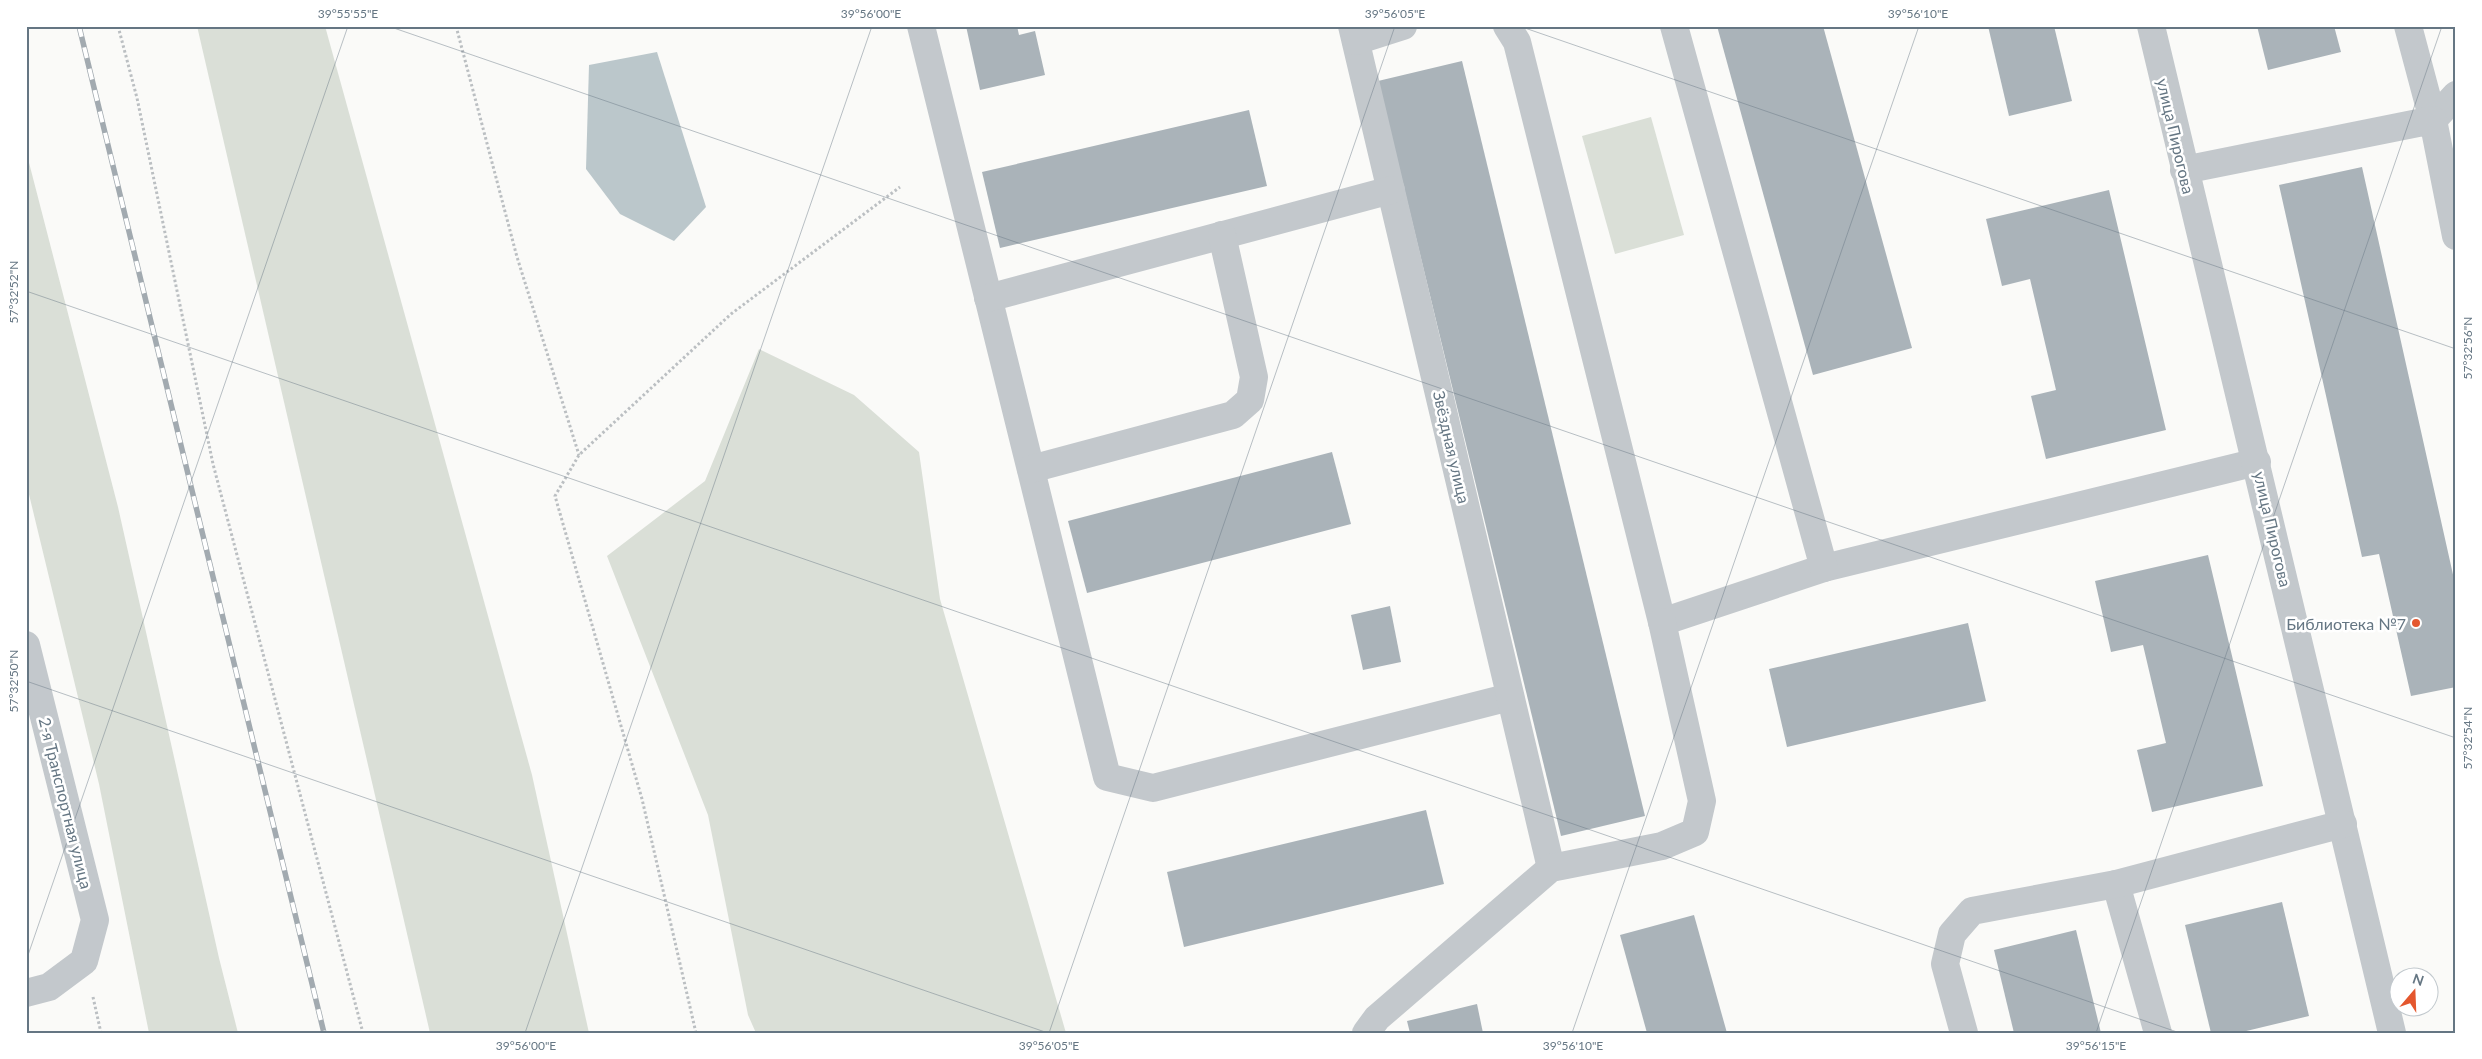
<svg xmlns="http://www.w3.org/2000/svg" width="2482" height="1059" viewBox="0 0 2482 1059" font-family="Lato,sans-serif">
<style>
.green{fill:#dadfd7}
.water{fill:#bbc7cb}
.building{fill:#aab3b9}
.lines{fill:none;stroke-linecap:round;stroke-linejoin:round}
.path{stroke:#bbbfc2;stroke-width:3;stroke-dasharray:2.5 2.5;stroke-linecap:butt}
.minor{stroke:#c3c8cc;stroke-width:28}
.rail-casing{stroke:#a2aab0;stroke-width:5.5}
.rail{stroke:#fff;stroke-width:4;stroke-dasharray:11;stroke-linecap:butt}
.ticks{fill:none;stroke:#657683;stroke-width:1;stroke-opacity:0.45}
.poi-dot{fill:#e4572e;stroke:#fff;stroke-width:2}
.labels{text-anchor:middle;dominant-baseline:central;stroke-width:5;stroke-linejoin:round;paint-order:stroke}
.street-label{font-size:16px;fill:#657683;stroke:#fff}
.poi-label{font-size:16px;fill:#657683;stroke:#fff;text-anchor:end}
.neatline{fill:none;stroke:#657683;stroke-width:2}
.ticks-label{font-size:12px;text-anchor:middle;fill:#657683}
</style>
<rect width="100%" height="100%" fill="#fafaf8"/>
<g class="green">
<polygon points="197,26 325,26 532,775 589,1033 430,1033"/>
<polygon points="1651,117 1684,235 1615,254 1582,136"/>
<polygon points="26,151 118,507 219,958 238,1033 149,1033 99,784 26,482"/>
<polygon points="759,349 854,395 919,452 940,599 1066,1033 756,1033 748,1015 708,815 607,556 705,481"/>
</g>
<polygon class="water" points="657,52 706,207 674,241 620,214 586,169 589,65"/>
<g class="building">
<polygon points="966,26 1017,26 1019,35 1035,31 1045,75 980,90"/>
<polygon points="1717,26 1823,26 1912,348 1813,375"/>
<polygon points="1988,26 2054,26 2072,101 2009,116"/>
<polygon points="2257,26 2334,26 2341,52 2268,70"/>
<polygon points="1462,61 1645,816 1561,836 1378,81"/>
<polygon points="1249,110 1267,186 1000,248 982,172"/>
<polygon points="2362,167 2456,588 2456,687 2411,696 2379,554 2362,557 2279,185"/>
<polygon points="2109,190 2166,430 2046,459 2031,396 2056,390 2030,279 2002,286 1986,219"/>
<polygon points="1332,452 1351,524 1087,593 1068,521"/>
<polygon points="2208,555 2263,786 2152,812 2137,750 2166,743 2143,645 2111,652 2095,581"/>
<polygon points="1390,606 1401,662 1363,670 1351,615"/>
<polygon points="1968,623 1986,701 1787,747 1769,669"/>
<polygon points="1426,810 1444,884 1184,947 1167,872"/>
<polygon points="2282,902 2309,1016 2238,1033 2211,1033 2185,925"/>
<polygon points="1694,915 1727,1033 1647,1033 1620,935"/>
<polygon points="2076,930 2101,1033 2014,1033 1994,950"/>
<polygon points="1477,1004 1483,1033 1410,1033 1407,1021"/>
</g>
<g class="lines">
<g class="path">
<polyline points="118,26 137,98 213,464 363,1033"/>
<polyline points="456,26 517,257 579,455"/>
<polyline points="93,997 101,1033"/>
<polyline points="696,1033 642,799 555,496 579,455 731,314 900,187"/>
</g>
<g class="minor">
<polyline points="921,26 1107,777 1153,788 1510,697"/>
<polyline points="1352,26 1551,868"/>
<polyline points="1507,26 1517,42 1662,622 1824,568 2257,462"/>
<polyline points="1674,26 1824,568"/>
<polyline points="2151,26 2392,1033"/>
<polyline points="2408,26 2433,120"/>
<polyline points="1356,41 1403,26"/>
<polyline points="2433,120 2456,95"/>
<polyline points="2184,170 2433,120 2456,236"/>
<polyline points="988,298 1391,190"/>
<polyline points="1031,469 1233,415 1250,400 1254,377 1222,235"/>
<polyline points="26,645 95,920 84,961 49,987 26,993"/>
<polyline points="2116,884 2158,1033"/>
<polyline points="1366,1033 1377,1018 1551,868 1662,846 1695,832 1702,801 1662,622"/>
<polyline points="1964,1033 1945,964 1952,934 1972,911 2116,884 2343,824"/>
</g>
<defs>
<polyline id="rail" points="79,26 324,1033"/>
</defs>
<use href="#rail" class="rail-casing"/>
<use href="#rail" class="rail"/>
</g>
<path class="ticks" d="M388 26 2456 738M1519 26 2456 349M26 291 2180 1033M26 681 1048 1033M26 961 348 26M525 1033 872 26M1049 1033 1395 26M1572 1033 1919 26M2096 1033 2442 26"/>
<circle class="poi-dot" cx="2416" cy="623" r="5"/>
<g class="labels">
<g class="street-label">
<text transform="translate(2176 136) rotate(77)">улица Пирогова</text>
<text transform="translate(1452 447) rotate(77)">Звёздная улица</text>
<text transform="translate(2273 529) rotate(77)">улица Пирогова</text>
<text transform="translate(66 803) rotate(76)">2-я Транспортная улица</text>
</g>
<g class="poi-label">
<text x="2406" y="623">Библиотека №7</text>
</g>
</g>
<rect width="2482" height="1059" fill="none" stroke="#ffffff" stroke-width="55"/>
<g transform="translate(2414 992) rotate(19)"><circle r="24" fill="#ffffff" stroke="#c1c8cd"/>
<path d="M0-4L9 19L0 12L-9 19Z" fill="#e4572e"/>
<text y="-8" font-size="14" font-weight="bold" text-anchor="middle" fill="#657683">N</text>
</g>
<rect x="28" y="28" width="2426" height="1004" class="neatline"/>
<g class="ticks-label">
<text x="348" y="18">39°55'55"E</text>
<text x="871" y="18">39°56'00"E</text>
<text x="1395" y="18">39°56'05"E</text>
<text x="1918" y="18">39°56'10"E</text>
<text transform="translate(14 292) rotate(-90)" y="4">57°32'52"N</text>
<text transform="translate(2468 348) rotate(-90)" y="4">57°32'56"N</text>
<text transform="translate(14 681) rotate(-90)" y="4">57°32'50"N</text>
<text transform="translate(2468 738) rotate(-90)" y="4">57°32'54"N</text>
<text x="526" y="1050">39°56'00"E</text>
<text x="1049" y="1050">39°56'05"E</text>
<text x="1573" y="1050">39°56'10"E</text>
<text x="2096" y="1050">39°56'15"E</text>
</g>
</svg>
